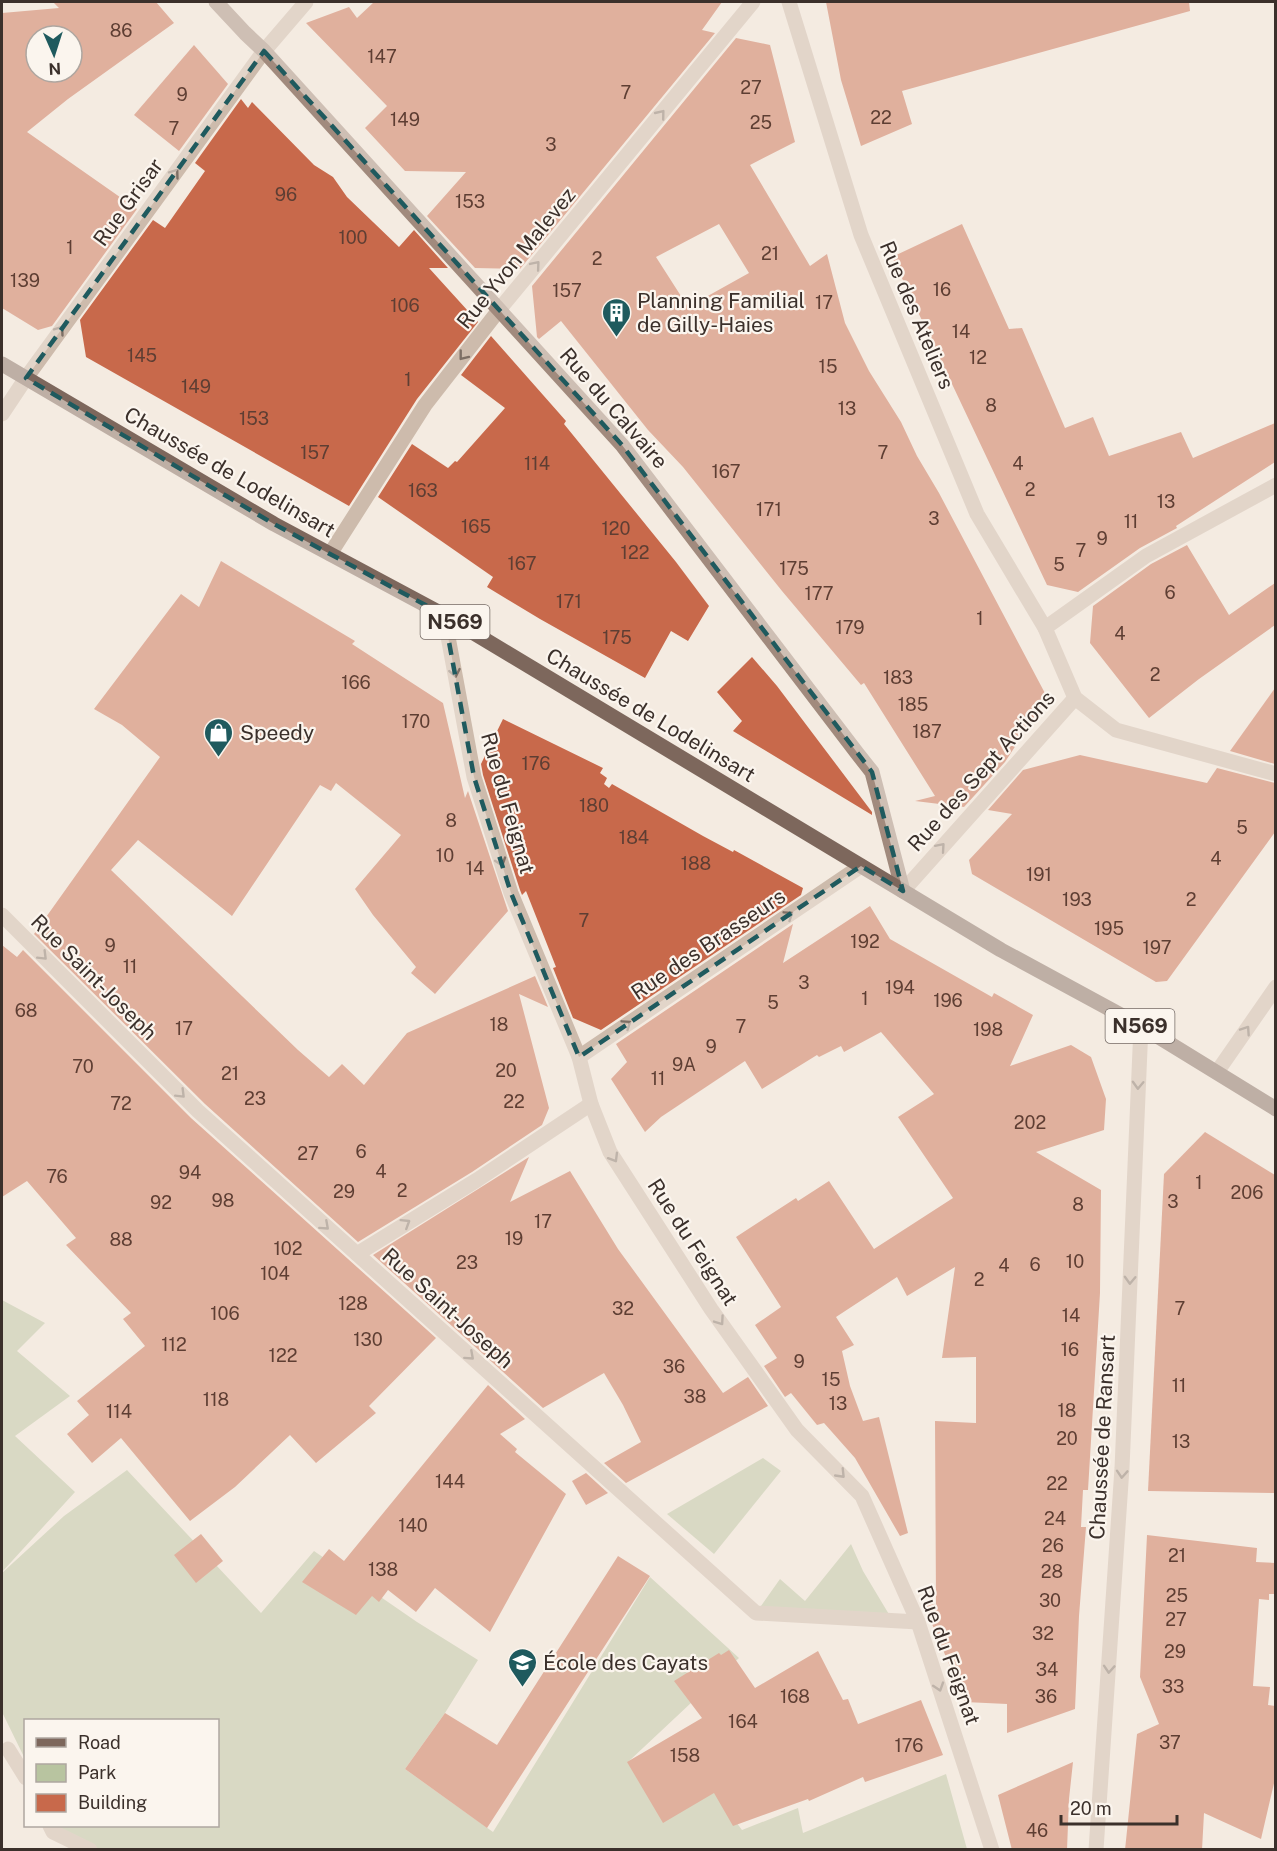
<svg xmlns="http://www.w3.org/2000/svg" width="1277" height="1851" viewBox="0 0 1277 1851" font-family="'Public Sans',sans-serif">
<style>
.green{fill:#b8c4a0}
.building{fill:#c8694b;fill-rule:evenodd}
.lines{fill:none;stroke-linecap:round;stroke-linejoin:round}
.street{stroke:#cdbbac;stroke-width:15}
.secondary{stroke:#a18a7d;stroke-width:15}
.primary{stroke:#7d675c;stroke-width:15}
.oneway{stroke:#7d6f65}
.marked{fill:none;stroke:#1f5a5e;stroke-width:4.5;stroke-dasharray:12 8;stroke-linejoin:round}
.labels{text-anchor:middle;dominant-baseline:central;stroke-width:4.5;stroke-linejoin:round;paint-order:stroke}
.number-label{font-size:18px;fill:#5e3e33}
.shield{fill:#fbf5ee;stroke:#756b66;stroke-width:1.5}
.shield-label{font-size:20px;font-weight:bold;fill:#3b302b}
.street-label{font-size:21px;fill:#3b302b;stroke:#fbf5ee}
.poi-label{font-size:21px;fill:#3b302b;stroke:#fbf5ee;text-anchor:start}
</style>
<rect width="100%" height="100%" fill="#f4ebe1"/>
<g class="green">
<polygon points="2,1300 45,1323 17,1351 70,1396 15,1436 75,1492 2,1572"/>
<polygon points="763,1458 781,1471 714,1554 667,1514"/>
<polygon points="127,1470 261,1613 314,1551 417,1622 478,1660 445,1713 405,1769 493,1832 650,1577 739,1658 628,1762 700,1773 742,1830 798,1808 803,1833 946,1774 967,1849 93,1849 65,1838 59,1826 218,1826 218,1720 26,1720 25,1759 2,1712 2,1573 64,1516"/>
<polygon points="851,1544 863,1571 893,1621 756,1613 780,1579 805,1601"/>
</g>
<g class="building">
<path d="M53 2H156L174 23 68 99 27 132 137 209 52 326 38 330 2 308V13L59 8ZM36 36H72V72H36Z"/>
<polygon points="374,2 722,2 702,30 715,33 520,269 475,268 427,216 466,172 405,171 365,128 387,106 306,23 349,7 357,18"/>
<polygon points="826,2 1189,2 1190,11 902,91 912,124 861,146 841,80"/>
<path d="M736 38 770 45 795 142 750 165 810 266 827 254 845 323 869 371 901 422 917 456 939 493 1047 697 1005 762 964 807 915 801 935 796 864 683 861 685 782 591 683 467 648 430 561 321 539 339 537 337 532 286ZM719 224 749 273 688 307 656 257Z"/>
<polygon points="194,45 228,84 179,151 134,115"/>
<polygon points="241,99 248,108 252,102 314,165 333,177 347,197 399,247 414,230 448,268 429,268 478,322 417,399 349,506 86,357 80,320 153,220 165,228 205,171 195,163"/>
<polygon points="962,224 1009,329 1022,328 1065,428 1093,417 1109,456 1181,432 1193,458 1275,423 1275,462 1176,526 1177,528 1140,548 1078,592 1047,585 892,257"/>
<polygon points="491,336 566,421 564,424 676,562 709,606 688,641 671,631 645,678 540,619 487,587 493,577 378,497 412,444 448,468 455,461 457,462 505,408 461,375"/>
<polygon points="1187,545 1229,615 1275,583 1275,625 1199,679 1149,718 1090,643 1093,606 1151,564"/>
<polygon points="221,561 355,641 352,644 443,703 465,798 468,791 508,911 435,994 411,973 416,967 373,915 355,889 401,835 336,783 331,791 320,785 232,916 138,840 111,870 298,1050 329,1077 342,1064 364,1085 407,1033 535,976 548,1007 519,994 549,1108 542,1125 472,1172 358,1242 205,1104 34,934 160,757 122,725 94,709 181,594 199,607"/>
<polygon points="752,657 777,686 872,812 872,815 733,731 742,721 717,692"/>
<polygon points="1275,688 1275,764 1230,751"/>
<polygon points="503,719 603,768 600,773 607,778 604,784 609,788 612,784 703,836 733,852 734,850 803,888 801,895 601,1030 573,1018 553,968 556,967 526,891 522,895 520,890 483,775 481,764"/>
<polygon points="1080,755 1207,783 1217,768 1275,783 1275,832 1167,981 1156,982 972,874 969,860 1012,814 988,810 1023,770"/>
<polygon points="870,906 890,939 992,997 994,993 1033,1015 1010,1066 1071,1045 1091,1057 1106,1099 1104,1130 1036,1152 1101,1190 1100,1293 1088,1490 1083,1490 1081,1527 1086,1527 1079,1616 1075,1709 1007,1733 1007,1704 965,1702 924,1605 936,1604 935,1421 976,1423 976,1357 942,1358 955,1267 907,1296 897,1277 836,1317 854,1345 842,1351 850,1386 863,1421 879,1417 908,1533 900,1536 855,1458 824,1423 817,1425 791,1393 785,1397 764,1366 777,1358 755,1325 781,1307 736,1237 796,1198 798,1201 829,1181 874,1249 953,1198 898,1117 934,1094 881,1032 844,1052 841,1046 819,1057 817,1055 762,1089 745,1061 661,1117 645,1132 611,1079 627,1062 616,1044 793,924 783,963"/>
<polygon points="2,945 17,957 23,950 191,1118 436,1338 369,1406 376,1413 316,1463 290,1435 235,1487 190,1521 121,1438 92,1463 67,1434 89,1415 77,1401 145,1346 123,1319 131,1313 66,1245 76,1238 27,1181 2,1197"/>
<polygon points="1205,1132 1275,1175 1275,1493 1148,1491 1164,1174"/>
<polygon points="529,1157 510,1202 570,1171 618,1249 723,1393 748,1377 768,1406 626,1483 604,1463 641,1442 623,1405 604,1373 543,1408 373,1255"/>
<polygon points="488,1385 525,1419 500,1434 517,1449 515,1452 566,1494 490,1632 435,1588 416,1612 388,1590 379,1602 372,1596 356,1615 302,1582 329,1549 344,1561"/>
<polygon points="586,1473 608,1493 586,1505 572,1481"/>
<polygon points="201,1534 223,1561 196,1583 174,1555"/>
<polygon points="1147,1535 1257,1548 1256,1562 1275,1563 1275,1594 1269,1594 1269,1600 1259,1599 1253,1686 1270,1687 1268,1705 1275,1706 1275,1779 1261,1839 1204,1813 1202,1850 1125,1850 1137,1734 1159,1724 1140,1677"/>
<polygon points="618,1556 650,1576 487,1828 405,1769 445,1713 497,1745"/>
<polygon points="729,1650 755,1688 818,1651 843,1700 848,1699 858,1724 921,1700 943,1755 865,1782 863,1777 809,1801 808,1799 733,1826 714,1793 663,1823 627,1762 702,1718 674,1681 719,1653 721,1655"/>
<polygon points="1073,1762 1069,1799 1067,1850 1012,1850 998,1795"/>
</g>
<g class="lines">
<g class="street">
<polyline points="789,2 861,235 977,514 1045,628"/>
<polyline points="2,414 26,378 264,51 306,2"/>
<polyline points="1276,485 1146,556 1045,628 1075,698 1116,730 1276,774"/>
<polyline points="330,554 425,405 499,310 753,2"/>
<polyline points="444,615 474,777 511,893 579,1057 591,1104 610,1152 711,1309 797,1430 862,1496 918,1622 992,1850"/>
<polyline points="903,891 1075,698"/>
<polyline points="2,915 198,1111 756,1613 918,1622"/>
<polyline points="579,1057 861,866"/>
<polyline points="1217,1072 1276,987"/>
<polyline points="357,1254 477,1180 591,1104"/>
<polyline points="8,1749 26,1778"/>
<polyline points="50,1826 53,1832 90,1850"/>
<polyline points="1096,1850 1122,1468 1141,1026"/>
</g>
<polyline class="secondary" points="216,2 245,33 264,51 622,445 857,753 872,772 903,891"/>
<polyline class="primary" points="2,364 274,524 444,615 1001,950 1141,1026 1276,1109"/>
</g>
<defs><path id="oneway-chevron" d="M-2-3.5L2.5 0L-2 3.5" fill="none" stroke-width="1.6" stroke-linecap="round" stroke-linejoin="round" transform="scale(1.5)"/></defs>
<g class="oneway">
<use href="#oneway-chevron" transform="translate(661 114) rotate(-51)"/>
<use href="#oneway-chevron" transform="translate(175 173) rotate(-54)"/>
<use href="#oneway-chevron" transform="translate(536 265) rotate(-50)"/>
<use href="#oneway-chevron" transform="translate(60 330) rotate(-54)"/>
<use href="#oneway-chevron" transform="translate(463 356) rotate(128)"/>
<use href="#oneway-chevron" transform="translate(455 673) rotate(79)"/>
<use href="#oneway-chevron" transform="translate(941 847) rotate(-49)"/>
<use href="#oneway-chevron" transform="translate(501 862) rotate(72)"/>
<use href="#oneway-chevron" transform="translate(789 915) rotate(-34)"/>
<use href="#oneway-chevron" transform="translate(43 956) rotate(45)"/>
<use href="#oneway-chevron" transform="translate(627 1024) rotate(-34)"/>
<use href="#oneway-chevron" transform="translate(1246 1030) rotate(-56)"/>
<use href="#oneway-chevron" transform="translate(1138 1085) rotate(92)"/>
<use href="#oneway-chevron" transform="translate(181 1094) rotate(45)"/>
<use href="#oneway-chevron" transform="translate(614 1158) rotate(59)"/>
<use href="#oneway-chevron" transform="translate(406 1223) rotate(-32)"/>
<use href="#oneway-chevron" transform="translate(325 1226) rotate(42)"/>
<use href="#oneway-chevron" transform="translate(1130 1280) rotate(92)"/>
<use href="#oneway-chevron" transform="translate(720 1321) rotate(55)"/>
<use href="#oneway-chevron" transform="translate(470 1356) rotate(42)"/>
<use href="#oneway-chevron" transform="translate(841 1474) rotate(46)"/>
<use href="#oneway-chevron" transform="translate(1122 1474) rotate(94)"/>
<use href="#oneway-chevron" transform="translate(1109 1669) rotate(94)"/>
<use href="#oneway-chevron" transform="translate(939 1687) rotate(72)"/>
</g>
<path d="M0 0H1277V1851H0ZM264 51 622 445 872 772 903 891 861 866 579 1057 511 893 474 777 444 615 274 524 26 378Z" fill="#f4ebe1" fill-opacity=".55" fill-rule="evenodd"/>
<path class="marked" d="M264 51 622 445 872 772 903 891 861 866 579 1057 511 893 474 777 444 615 274 524 26 378Z"/>
<defs>
<symbol id="building-pin" viewBox="-11 -11 22 30"><path d="M0 17L-7.5 6A9.5 9.5 0 1 1 7.5 6Z" fill="#1f5a5e" stroke="#fbf5ee"/><path d="M-4-6H4V6H1V3H-1V6H-4ZM-2.5-4.3h1.7v1.8h-1.7ZM.8-4.3h1.7v1.8H.8ZM-2.5-1h1.7V.8h-1.7ZM.8-1h1.7V.8H.8Z" fill="#fff"/></symbol>
<symbol id="shop-pin" viewBox="-11 -11 22 30"><path d="M0 17L-7.5 6A9.5 9.5 0 1 1 7.5 6Z" fill="#1f5a5e" stroke="#fbf5ee"/><path d="M-5-2.5h2.3a2.7 3.5 0 0 1 5.4 0H5L5.5 6h-11ZM-1.5-2.5h3a1.5 2.3 0 0 0-3 0Z" fill="#fff"/></symbol>
<symbol id="school-pin" viewBox="-11 -11 22 30"><path d="M0 17L-7.5 6A9.5 9.5 0 1 1 7.5 6Z" fill="#1f5a5e" stroke="#fbf5ee"/><path d="M0-5L7-2L0 1L-7-2ZM-4 1L0 2.5L4 1V4Q0 6-4 4Z" fill="#fff"/></symbol>
</defs>
<g fill-rule="evenodd">
<use href="#building-pin" x="600" y="296" width="33" height="45"/>
<use href="#shop-pin" x="202" y="716" width="33" height="45"/>
<use href="#school-pin" x="506" y="1646" width="33" height="45"/>
</g>
<g class="labels">
<g class="number-label">
<text x="121" y="30">86</text>
<text x="382" y="56">147</text>
<text x="751" y="87">27</text>
<text x="626" y="92">7</text>
<text x="182" y="94">9</text>
<text x="881" y="117">22</text>
<text x="405" y="119">149</text>
<text x="761" y="122">25</text>
<text x="174" y="128">7</text>
<text x="551" y="144">3</text>
<text x="286" y="194">96</text>
<text x="470" y="201">153</text>
<text x="353" y="237">100</text>
<text x="70" y="247">1</text>
<text x="770" y="253">21</text>
<text x="597" y="258">2</text>
<text x="25" y="280">139</text>
<text x="942" y="289">16</text>
<text x="567" y="290">157</text>
<text x="824" y="302">17</text>
<text x="405" y="305">106</text>
<text x="961" y="331">14</text>
<text x="142" y="355">145</text>
<text x="978" y="357">12</text>
<text x="828" y="366">15</text>
<text x="408" y="379">1</text>
<text x="196" y="386">149</text>
<text x="991" y="405">8</text>
<text x="847" y="408">13</text>
<text x="254" y="418">153</text>
<text x="315" y="452">157</text>
<text x="883" y="452">7</text>
<text x="537" y="463">114</text>
<text x="1018" y="463">4</text>
<text x="726" y="471">167</text>
<text x="1030" y="489">2</text>
<text x="423" y="490">163</text>
<text x="1166" y="501">13</text>
<text x="769" y="509">171</text>
<text x="934" y="518">3</text>
<text x="1131" y="521">11</text>
<text x="476" y="526">165</text>
<text x="616" y="528">120</text>
<text x="1102" y="538">9</text>
<text x="1081" y="550">7</text>
<text x="635" y="552">122</text>
<text x="522" y="563">167</text>
<text x="1059" y="564">5</text>
<text x="794" y="568">175</text>
<text x="1170" y="592">6</text>
<text x="819" y="593">177</text>
<text x="569" y="601">171</text>
<text x="980" y="618">1</text>
<text x="850" y="627">179</text>
<text x="1120" y="633">4</text>
<text x="617" y="637">175</text>
<text x="1155" y="674">2</text>
<text x="898" y="677">183</text>
<text x="356" y="682">166</text>
<text x="913" y="704">185</text>
<text x="416" y="721">170</text>
<text x="927" y="731">187</text>
<text x="536" y="763">176</text>
<text x="594" y="805">180</text>
<text x="451" y="820">8</text>
<text x="1242" y="827">5</text>
<text x="634" y="837">184</text>
<text x="445" y="855">10</text>
<text x="1216" y="858">4</text>
<text x="696" y="863">188</text>
<text x="475" y="868">14</text>
<text x="1039" y="874">191</text>
<text x="1077" y="899">193</text>
<text x="1191" y="899">2</text>
<text x="584" y="920">7</text>
<text x="1109" y="928">195</text>
<text x="865" y="941">192</text>
<text x="110" y="945">9</text>
<text x="1157" y="947">197</text>
<text x="130" y="966">11</text>
<text x="804" y="982">3</text>
<text x="900" y="987">194</text>
<text x="865" y="998">1</text>
<text x="948" y="1000">196</text>
<text x="773" y="1002">5</text>
<text x="26" y="1010">68</text>
<text x="499" y="1024">18</text>
<text x="741" y="1026">7</text>
<text x="184" y="1028">17</text>
<text x="988" y="1029">198</text>
<text x="711" y="1046">9</text>
<text x="684" y="1064">9A</text>
<text x="83" y="1066">70</text>
<text x="506" y="1070">20</text>
<text x="230" y="1073">21</text>
<text x="658" y="1078">11</text>
<text x="255" y="1098">23</text>
<text x="514" y="1101">22</text>
<text x="121" y="1103">72</text>
<text x="1030" y="1122">202</text>
<text x="361" y="1151">6</text>
<text x="308" y="1153">27</text>
<text x="381" y="1171">4</text>
<text x="190" y="1172">94</text>
<text x="57" y="1176">76</text>
<text x="1199" y="1182">1</text>
<text x="402" y="1190">2</text>
<text x="344" y="1191">29</text>
<text x="1247" y="1192">206</text>
<text x="223" y="1200">98</text>
<text x="1173" y="1201">3</text>
<text x="161" y="1202">92</text>
<text x="1078" y="1204">8</text>
<text x="543" y="1221">17</text>
<text x="514" y="1238">19</text>
<text x="121" y="1239">88</text>
<text x="288" y="1248">102</text>
<text x="1075" y="1261">10</text>
<text x="467" y="1262">23</text>
<text x="1035" y="1264">6</text>
<text x="1004" y="1265">4</text>
<text x="275" y="1273">104</text>
<text x="979" y="1279">2</text>
<text x="353" y="1303">128</text>
<text x="623" y="1308">32</text>
<text x="1180" y="1308">7</text>
<text x="225" y="1313">106</text>
<text x="1071" y="1315">14</text>
<text x="368" y="1339">130</text>
<text x="174" y="1344">112</text>
<text x="1070" y="1349">16</text>
<text x="283" y="1355">122</text>
<text x="799" y="1361">9</text>
<text x="674" y="1366">36</text>
<text x="831" y="1379">15</text>
<text x="1179" y="1385">11</text>
<text x="695" y="1396">38</text>
<text x="216" y="1399">118</text>
<text x="838" y="1403">13</text>
<text x="1067" y="1410">18</text>
<text x="119" y="1411">114</text>
<text x="1067" y="1438">20</text>
<text x="1181" y="1441">13</text>
<text x="450" y="1481">144</text>
<text x="1057" y="1483">22</text>
<text x="1055" y="1518">24</text>
<text x="413" y="1525">140</text>
<text x="1053" y="1545">26</text>
<text x="1177" y="1555">21</text>
<text x="383" y="1569">138</text>
<text x="1052" y="1571">28</text>
<text x="1177" y="1595">25</text>
<text x="1050" y="1600">30</text>
<text x="1176" y="1619">27</text>
<text x="1043" y="1633">32</text>
<text x="1175" y="1651">29</text>
<text x="1047" y="1669">34</text>
<text x="1173" y="1686">33</text>
<text x="795" y="1696">168</text>
<text x="1046" y="1696">36</text>
<text x="743" y="1721">164</text>
<text x="1170" y="1742">37</text>
<text x="909" y="1745">176</text>
<text x="685" y="1755">158</text>
<text x="1037" y="1830">46</text>
</g>
<g class="shield">
<rect x="420.5" y="605" width="69" height="34" rx="4.5"/>
<rect x="1105.5" y="1009" width="69" height="34" rx="4.5"/>
</g>
<g class="shield-label">
<text x="455" y="622">N569</text>
<text x="1140" y="1026">N569</text>
</g>
<g class="street-label">
<text transform="translate(128 202) rotate(-54)">Rue Grisar</text>
<text transform="translate(516 258) rotate(-51)">Rue Yvon Malevez</text>
<text transform="translate(917 315) rotate(67)">Rue des Ateliers</text>
<text transform="translate(614 408) rotate(49)">Rue du Calvaire</text>
<text transform="translate(230 472) rotate(30)">Chaussée de Lodelinsart</text>
<text transform="translate(651 715) rotate(31)">Chaussée de Lodelinsart</text>
<text transform="translate(981 771) rotate(-48)">Rue des Sept Actions</text>
<text transform="translate(508 803) rotate(74)">Rue du Feignat</text>
<text transform="translate(708 944) rotate(-34)">Rue des Brasseurs</text>
<text transform="translate(94 977) rotate(45)">Rue Saint-Joseph</text>
<text transform="translate(693 1242) rotate(57)">Rue du Feignat</text>
<text transform="translate(448 1308) rotate(42)">Rue Saint-Joseph</text>
<text transform="translate(1102 1437) rotate(-87)">Chaussée de Ransart</text>
<text transform="translate(949 1655) rotate(70)">Rue du Feignat</text>
</g>
<g class="poi-label">
<text x="637" y="300">Planning Familial<tspan x="637" dy="24">de Gilly-Haies</tspan></text>
<text x="240" y="732">Speedy</text>
<text x="543" y="1662">École des Cayats</text>
</g>
</g>
<rect width="1277" height="1851" fill="none" stroke="#3b302b" stroke-width="6"/>
<rect x="24" y="1719" width="195" height="108" fill="#fbf5ee" stroke="#aea6a0" stroke-width="1.5"/>
<rect x="36" y="1738" width="30" height="9" fill="#7d675c" stroke="#aea6a0" stroke-width="1.5"/>
<text x="78" y="1749" font-size="18" fill="#3b302b">Road</text>
<rect x="36" y="1764" width="30" height="18" fill="#b8c4a0" stroke="#aea6a0" stroke-width="1.5"/>
<text x="78" y="1779" font-size="18" fill="#3b302b">Park</text>
<rect x="36" y="1794" width="30" height="18" fill="#c8694b" stroke="#aea6a0" stroke-width="1.5"/>
<text x="78" y="1809" font-size="18" fill="#3b302b">Building</text>
<g transform="translate(54 54) rotate(177)"><circle r="28" fill="#fbf5ee" stroke="#aea6a0" stroke-width="1.5"/>
<path d="M0-4.5L10 22L0 15L-10 22Z" fill="#1f5a5e"/>
<text y="-9" font-size="16" font-weight="bold" text-anchor="middle" fill="#3b302b">N</text>
</g>
<path d="M1061 1815v9h116v-9" fill="none" stroke="#3b302b" stroke-width="3"/>
<text x="1070" y="1815" font-size="18" fill="#3b302b" stroke="#fbf5ee" stroke-width="4.5" paint-order="stroke">20 m</text>
</svg>
